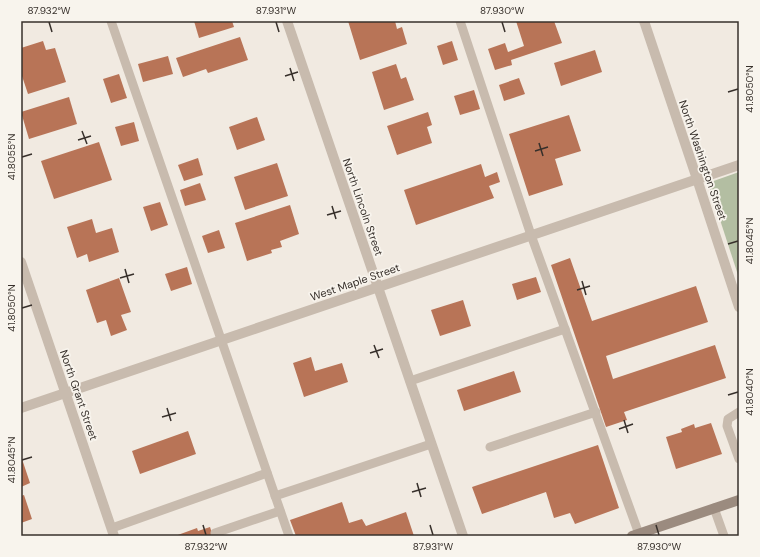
<svg xmlns="http://www.w3.org/2000/svg" width="760" height="557" viewBox="0 0 760 557" font-family="'DM Sans',sans-serif">
<style>
.green{fill:#b3bea2}
.building{fill:#b87457}
.lines{fill:none;stroke-linecap:round;stroke-linejoin:round}
.lane{stroke:#c8bbae;stroke-width:9}
.street{stroke:#c8bbae;stroke-width:10}
.secondary{stroke:#9b8b7f;stroke-width:10}
.ticks{fill:none;stroke:#37302b;stroke-width:1.5}
.labels{text-anchor:middle;dominant-baseline:central;stroke-width:3.5;stroke-linejoin:round;paint-order:stroke}
.street-label{font-size:11px;fill:#37302b;stroke:#f8f4ed}
.neatline{fill:none;stroke:#37302b;stroke-width:1.5}
.ticks-label{font-size:10px;text-anchor:middle;fill:#37302b}
</style>
<rect width="100%" height="100%" fill="#f1eae1"/>
<polygon class="green" points="739,172 739,278 708,183"/>
<g class="building">
<polygon points="194,21 232,21 234,27 199,38"/>
<polygon points="348,21 395,21 397,29 402,27 407,44 360,60"/>
<polygon points="516,21 554,21 562,43 511,60 512,65 495,70 488,49 505,43 508,52 524,46"/>
<polygon points="240,37 248,60 208,73 206,69 183,77 176,58"/>
<polygon points="43,41 46,50 55,48 66,82 28,94 21,73 21,48"/>
<polygon points="452,41 458,60 443,65 437,46"/>
<polygon points="595,50 602,72 561,86 554,63"/>
<polygon points="168,56 173,74 143,82 138,64"/>
<polygon points="396,64 401,79 406,77 414,100 384,110 372,72"/>
<polygon points="119,74 127,98 111,103 103,79"/>
<polygon points="519,78 525,94 504,101 499,85"/>
<polygon points="474,90 480,109 460,115 454,96"/>
<polygon points="69,97 77,124 29,139 21,112"/>
<polygon points="428,112 432,125 427,127 432,143 397,155 387,126"/>
<polygon points="569,115 581,151 555,159 563,185 529,196 509,134"/>
<polygon points="257,117 265,140 237,150 229,127"/>
<polygon points="134,122 139,141 121,146 115,127"/>
<polygon points="99,142 112,180 54,199 41,161"/>
<polygon points="198,158 203,175 184,181 178,165"/>
<polygon points="277,163 288,196 245,210 234,177"/>
<polygon points="481,164 485,177 497,172 500,182 489,186 494,198 416,225 404,190"/>
<polygon points="200,183 206,200 185,206 180,190"/>
<polygon points="160,202 168,225 151,231 143,207"/>
<polygon points="290,205 299,234 280,241 282,247 271,250 272,253 247,261 235,223"/>
<polygon points="92,219 96,233 112,228 119,252 89,262 87,254 77,258 67,227"/>
<polygon points="219,230 225,248 208,253 202,236"/>
<polygon points="570,258 592,321 696,286 708,322 606,356 613,379 715,345 726,378 624,412 627,420 606,427 551,265"/>
<polygon points="187,267 192,284 171,291 165,274"/>
<polygon points="536,277 541,292 517,300 512,284"/>
<polygon points="119,278 131,312 121,315 127,330 111,336 106,320 97,323 86,290"/>
<polygon points="463,300 471,326 440,336 431,310"/>
<polygon points="311,357 315,371 342,363 348,382 304,397 293,363"/>
<polygon points="514,371 521,392 464,411 457,390"/>
<polygon points="711,423 722,454 676,469 666,437 682,432 681,429 694,424 695,428"/>
<polygon points="188,431 196,454 140,474 132,451"/>
<polygon points="598,445 619,508 575,524 570,513 554,518 546,492 482,514 472,487"/>
<polygon points="21,456 30,483 21,487"/>
<polygon points="24,495 32,519 21,523 21,496"/>
<polygon points="342,502 349,523 362,519 366,526 406,512 414,536 296,536 290,520"/>
<polygon points="210,527 213,536 175,536 197,528 198,531"/>
</g>
<g class="lines">
<g class="lane">
<polyline points="111,21 289,536"/>
<polyline points="460,21 531,235 639,534"/>
<polyline points="410,381 565,329"/>
<polyline points="739,412 728,419 727,426 739,459"/>
<polyline points="490,447 596,412"/>
<polyline points="275,496 431,444"/>
<polyline points="714,508 724,536"/>
<polyline points="112,528 267,473"/>
<polyline points="215,533 280,511"/>
</g>
<g class="street">
<polyline points="287,21 463,536"/>
<polyline points="644,21 697,179 739,307"/>
<polyline points="21,262 114,536"/>
<polyline points="21,408 739,165"/>
</g>
<polyline class="secondary" points="632,536 739,500"/>
</g>
<path class="ticks" d="M49 22 52 32M276 22 279 32M502 22 505 32M290 68 294 81M285 76 298 72M728 92 738 89M82 131 87 144M78 140 91 136M539 143 543 156M535 151 548 147M22 157 32 154M332 206 336 219M327 215 341 211M728 244 738 241M125 269 129 283M120 278 134 274M582 281 586 295M577 290 590 286M22 308 32 305M374 345 379 358M370 353 383 349M728 395 738 392M167 408 171 421M162 417 176 413M624 420 628 433M619 429 633 424M22 460 32 457M417 483 421 497M412 492 426 488M203 525 206 535M430 525 433 535M656 525 659 535"/>
<g class="labels">
<g class="street-label">
<text transform="translate(703 160) rotate(71)">North Washington Street</text>
<text transform="translate(363 207) rotate(71)">North Lincoln Street</text>
<text transform="translate(355 282) rotate(-19)">West Maple Street</text>
<text transform="translate(79 395) rotate(71)">North Grant Street</text>
</g>
</g>
<rect width="760" height="557" fill="none" stroke="#f8f4ed" stroke-width="44"/>
<rect x="22" y="22" width="716" height="513" class="neatline"/>
<g class="ticks-label">
<text x="49" y="14">87.932°W</text>
<text x="276" y="14">87.931°W</text>
<text x="502" y="14">87.930°W</text>
<text transform="translate(749 89) rotate(-90)" y="4">41.8050°N</text>
<text transform="translate(11 157) rotate(-90)" y="4">41.8055°N</text>
<text transform="translate(749 241) rotate(-90)" y="4">41.8045°N</text>
<text transform="translate(11 308) rotate(-90)" y="4">41.8050°N</text>
<text transform="translate(749 392) rotate(-90)" y="4">41.8040°N</text>
<text transform="translate(11 460) rotate(-90)" y="4">41.8045°N</text>
<text x="206" y="550">87.932°W</text>
<text x="433" y="550">87.931°W</text>
<text x="659" y="550">87.930°W</text>
</g>
</svg>
